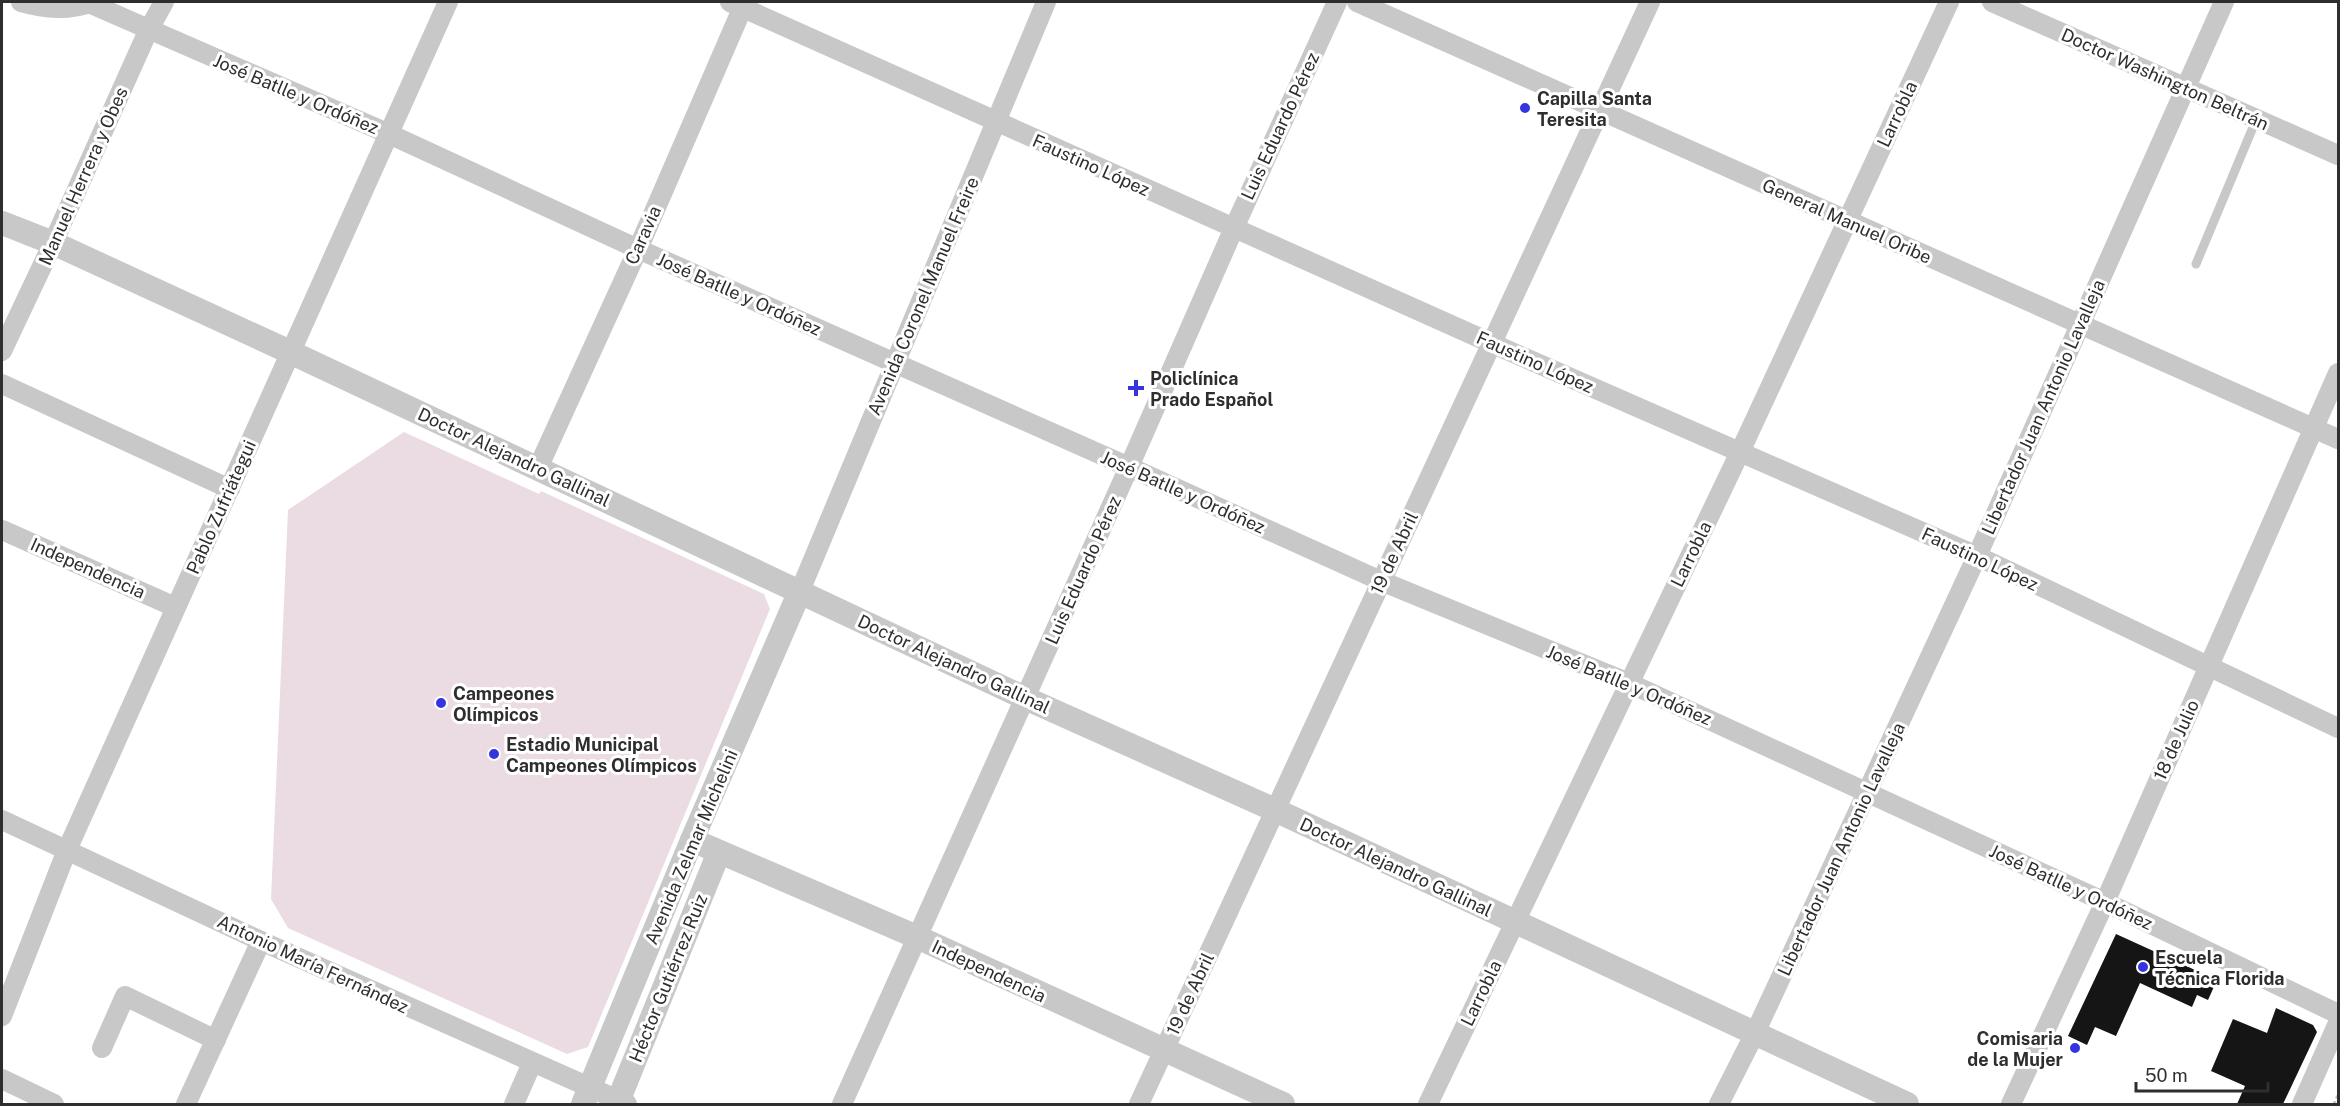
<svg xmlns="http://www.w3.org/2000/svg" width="2340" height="1106" viewBox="0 0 2340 1106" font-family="'Public Sans',sans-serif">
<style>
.green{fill:#ebdce3}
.building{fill:#151515}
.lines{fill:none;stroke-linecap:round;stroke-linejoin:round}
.path{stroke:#c2c2c2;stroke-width:3;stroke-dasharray:3 3;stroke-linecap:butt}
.service{stroke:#c8c8c8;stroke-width:9}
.minor{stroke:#c8c8c8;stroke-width:20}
.tertiary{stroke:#c8c8c8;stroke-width:24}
.poi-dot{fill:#3534e1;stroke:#fff;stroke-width:2}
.labels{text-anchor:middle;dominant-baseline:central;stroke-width:6;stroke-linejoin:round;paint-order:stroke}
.street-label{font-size:18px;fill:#2e2e2e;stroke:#fff}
.poi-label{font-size:18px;font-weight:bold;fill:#2e2e2e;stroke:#fff;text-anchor:start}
</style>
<rect width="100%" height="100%" fill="#fff"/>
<polygon class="green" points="404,432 539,494 541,491 764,594 770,609 588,1047 567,1054 288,928 271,899 288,510"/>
<g class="building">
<polygon points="2116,934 2217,980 2208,1000 2197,995 2192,1007 2140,983 2116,1036 2095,1027 2087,1045 2068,1036"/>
<polygon points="2276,1008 2313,1025 2317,1032 2283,1104 2237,1104 2245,1086 2211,1071 2233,1019 2267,1033"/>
</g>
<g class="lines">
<polyline class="path" points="2334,1104 2338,1095"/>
<polyline class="service" points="2196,264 2256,120"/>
<g class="minor">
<path d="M21 2C46 9 68 11 93 2"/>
<polyline points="730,2 1491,343 1977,556 2338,728"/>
<polyline points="1357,2 2338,439"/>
<polyline points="1992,2 2338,155"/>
<polyline points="89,3 387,133 638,249 1129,467 1381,581 1629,683 2105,902 2338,1014"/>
<polyline points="2,351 53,243 148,31 164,2"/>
<polyline points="2,384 230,489"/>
<polyline points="538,468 638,249 745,2"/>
<polyline points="2,530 175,607"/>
<polyline points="800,591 1046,2"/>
<polyline points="2,820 261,941 627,1104"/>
<polyline points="2,1016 67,850 448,2"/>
<polyline points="102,1048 125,996 216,1040"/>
<polyline points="2,1079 54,1104"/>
<polyline points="186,1104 261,941"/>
<polyline points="514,1104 532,1063"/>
<polyline points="842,1104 1129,467 1234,228 1337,2"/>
<polyline points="1139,1104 1650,2"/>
<polyline points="1428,1104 1740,452 1949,2"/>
<polyline points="1719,1104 1755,1033 1977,556 2224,2"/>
<polyline points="2011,1104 2105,902 2338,373"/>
<polyline points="2302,1104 2338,1023"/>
</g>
<g class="tertiary">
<polyline points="2,223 53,243 290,352 1025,698 1275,810 1907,1104"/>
<polyline points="692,840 917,937 1283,1104"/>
<polyline points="583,1104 692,840 800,591"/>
<polyline points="617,1104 719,852"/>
</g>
</g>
<g class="poi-dot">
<circle cx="1525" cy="108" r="6"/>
<path d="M1133 379h6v6h6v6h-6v6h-6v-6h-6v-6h6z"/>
<circle cx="441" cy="703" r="6"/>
<circle cx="494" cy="754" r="6"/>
<circle cx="2143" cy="967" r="6"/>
<circle cx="2075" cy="1048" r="6"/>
</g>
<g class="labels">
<g class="street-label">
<text transform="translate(2165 79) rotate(24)">Doctor Washington Beltrán</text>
<text transform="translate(296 94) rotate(23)">José Batlle y Ordóñez</text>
<text transform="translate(1897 114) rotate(-65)">Larrobla</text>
<text transform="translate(1280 126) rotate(-65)">Luis Eduardo Pérez</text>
<text transform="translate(1091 165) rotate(24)">Faustino López</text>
<text transform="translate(83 176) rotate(-66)">Manuel Herrera y Obes</text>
<text transform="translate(1847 221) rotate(24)">General Manuel Oribe</text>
<text transform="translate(643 235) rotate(-66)">Caravia</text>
<text transform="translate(739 294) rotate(24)">José Batlle y Ordóñez</text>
<text transform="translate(923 296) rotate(-67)">Avenida Coronel Manuel Freire</text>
<text transform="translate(1535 362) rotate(24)">Faustino López</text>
<text transform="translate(2043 407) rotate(-66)">Libertador Juan Antonio Lavalleja</text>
<text transform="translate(514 457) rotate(25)">Doctor Alejandro Gallinal</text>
<text transform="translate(1183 492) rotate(24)">José Batlle y Ordóñez</text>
<text transform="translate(221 507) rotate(-66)">Pablo Zufriátegui</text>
<text transform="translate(1394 553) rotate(-65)">19 de Abril</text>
<text transform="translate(1691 554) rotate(-64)">Larrobla</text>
<text transform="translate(1980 559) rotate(25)">Faustino López</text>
<text transform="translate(88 568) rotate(24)">Independencia</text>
<text transform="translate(1083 570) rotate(-66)">Luis Eduardo Pérez</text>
<text transform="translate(954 664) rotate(25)">Doctor Alejandro Gallinal</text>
<text transform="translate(1629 685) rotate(23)">José Batlle y Ordóñez</text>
<text transform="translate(2176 740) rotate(-66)">18 de Julio</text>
<text transform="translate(691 847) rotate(-67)">Avenida Zelmar Michelini</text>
<text transform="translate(1841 849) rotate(-65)">Libertador Juan Antonio Lavalleja</text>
<text transform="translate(1396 867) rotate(25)">Doctor Alejandro Gallinal</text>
<text transform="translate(2071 887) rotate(25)">José Batlle y Ordóñez</text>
<text transform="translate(313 964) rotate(25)">Antonio María Fernández</text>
<text transform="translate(989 971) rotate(25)">Independencia</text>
<text transform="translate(668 978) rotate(-68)">Héctor Gutiérrez Ruiz</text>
<text transform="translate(1481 993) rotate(-64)">Larrobla</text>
<text transform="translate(1190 994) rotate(-65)">19 de Abril</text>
</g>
<g class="poi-label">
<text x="1537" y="98">Capilla Santa<tspan x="1537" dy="21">Teresita</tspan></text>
<text x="1150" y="378">Policlínica<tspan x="1150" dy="21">Prado Español</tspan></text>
<text x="453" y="693">Campeones<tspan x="453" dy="21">Olímpicos</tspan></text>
<text x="506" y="744">Estadio Municipal<tspan x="506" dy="21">Campeones Olímpicos</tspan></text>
<text x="2155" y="957">Escuela<tspan x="2155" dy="21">Técnica Florida</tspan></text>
<text x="2063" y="1038" text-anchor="end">Comisaria<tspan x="2063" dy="21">de la Mujer</tspan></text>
</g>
</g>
<rect width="2340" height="1106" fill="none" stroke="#2e2e2e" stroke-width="6"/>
<path d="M2136 1082v9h132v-9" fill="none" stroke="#2e2e2e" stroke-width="3"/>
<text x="2145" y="1082" font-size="18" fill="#2e2e2e" stroke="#ffffff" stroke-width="4.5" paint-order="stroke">50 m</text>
</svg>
